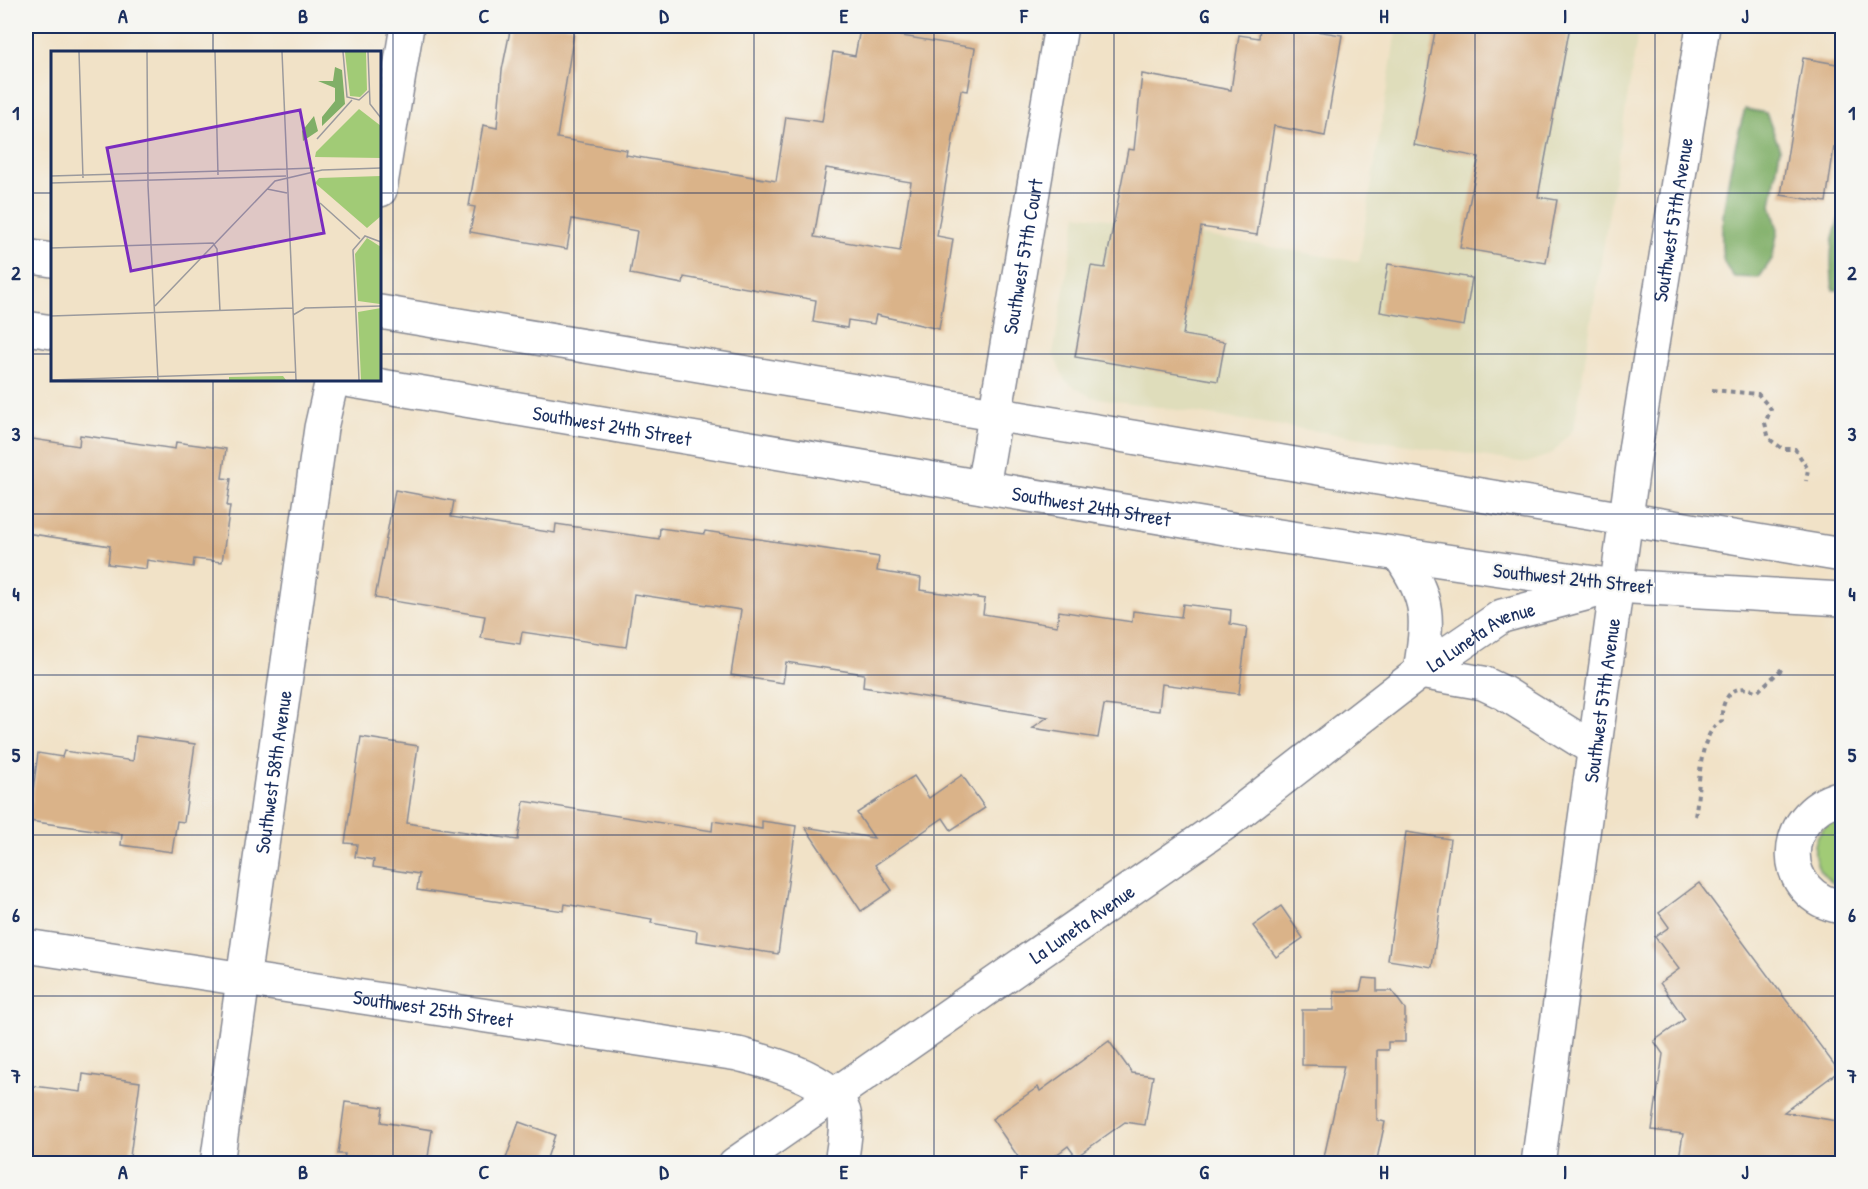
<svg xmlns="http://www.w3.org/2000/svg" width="1868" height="1189" viewBox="0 0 1868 1189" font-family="'Patrick Hand',sans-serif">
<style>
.built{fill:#dfddbb}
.green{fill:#a1cb76;stroke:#5e7d6a;stroke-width:1.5}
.forest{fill:#80af67;stroke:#4e6f62;stroke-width:1.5}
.building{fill:#dab389;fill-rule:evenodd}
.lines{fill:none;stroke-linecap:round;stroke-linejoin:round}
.minor-casing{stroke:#868892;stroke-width:36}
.tertiary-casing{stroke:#868892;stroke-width:36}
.secondary-casing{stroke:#868892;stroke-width:36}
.path{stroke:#868892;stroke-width:4;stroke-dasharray:4.5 4.5;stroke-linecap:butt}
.minor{stroke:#fff;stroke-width:33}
.tertiary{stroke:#fff;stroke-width:33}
.secondary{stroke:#fff;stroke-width:33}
.grid{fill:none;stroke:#1b2f5e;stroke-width:1.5;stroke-opacity:0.55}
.labels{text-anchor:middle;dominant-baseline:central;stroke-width:4.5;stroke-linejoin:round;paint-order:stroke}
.street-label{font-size:20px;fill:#1b2f5e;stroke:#f6f6f2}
.inset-road{fill:none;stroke:#9b9a9d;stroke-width:1.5}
.view{fill:#7b2cbf;fill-opacity:0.15;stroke:#7b2cbf;stroke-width:3}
.inset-edge{fill:none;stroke:#1b2f5e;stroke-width:3}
.neatline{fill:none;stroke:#1b2f5e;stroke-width:2}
.grid-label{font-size:20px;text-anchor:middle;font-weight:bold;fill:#1b2f5e}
</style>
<rect width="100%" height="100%" fill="#f6f6f2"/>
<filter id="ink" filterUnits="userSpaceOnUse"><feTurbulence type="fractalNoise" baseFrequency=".0167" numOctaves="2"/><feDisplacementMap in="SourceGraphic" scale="12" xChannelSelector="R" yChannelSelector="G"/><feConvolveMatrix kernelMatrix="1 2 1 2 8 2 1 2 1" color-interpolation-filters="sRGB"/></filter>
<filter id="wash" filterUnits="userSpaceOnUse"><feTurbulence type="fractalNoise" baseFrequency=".008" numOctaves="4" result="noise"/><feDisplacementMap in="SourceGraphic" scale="24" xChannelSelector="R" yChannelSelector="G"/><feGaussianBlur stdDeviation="1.35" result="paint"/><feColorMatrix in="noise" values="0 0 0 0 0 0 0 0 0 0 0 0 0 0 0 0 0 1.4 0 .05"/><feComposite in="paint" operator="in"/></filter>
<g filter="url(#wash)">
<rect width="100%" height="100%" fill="#f1e2c7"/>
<polygon class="built" points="1397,26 1639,26 1574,428 1552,454 1527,463 1091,397 1065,381 1053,354 1077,214 1359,262"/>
<path class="green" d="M1842 818V887C1807 876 1804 827 1842 818Z"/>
<g class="forest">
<path d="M1745 109 1766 113 1780 149 1771 205 1778 230 1772 259 1759 278 1734 277C1731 273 1726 267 1724 262 1715 229 1735 143 1745 109Z"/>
<path d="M1842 212V290H1833C1830 261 1829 238 1842 212Z"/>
</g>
<g id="blocks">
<g class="building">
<path d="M511 26H575L557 138 627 150 626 155 776 181 786 117 822 122 833 52 855 56 860 29 975 48 968 91 961 90 937 236 953 239 939 329 876 315 874 324 848 320 847 328 813 322 816 300 684 277 683 284 630 274 637 231 572 219 567 249 470 232 475 207 469 206 483 125 497 128 502 70ZM826 168 911 182 900 251 814 237Z"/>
<polygon points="1260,26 1284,26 1342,35 1325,136 1274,126 1257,235 1201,227 1183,335 1225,342 1218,381 1075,357 1091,266 1105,268 1128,149 1134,150 1142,74 1231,90 1239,35 1259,38"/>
<polygon points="1436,26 1570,26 1538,197 1557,200 1546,263 1460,248 1479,157 1414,145"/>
<polygon points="1803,58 1842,65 1842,149 1834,147 1826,202 1781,195"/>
<polygon points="1388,264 1472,278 1464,326 1380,312"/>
<polygon points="80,435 175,449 176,442 226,449 222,478 231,479 227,506 230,506 222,562 194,559 193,567 147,560 146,569 108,564 110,546 26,533 26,438 79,446"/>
<polygon points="395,490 454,501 451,517 555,533 556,524 659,539 660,528 704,534 705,531 879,557 877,571 921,578 920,590 985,599 983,614 1057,626 1059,611 1132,622 1133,611 1181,617 1183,604 1231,610 1230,624 1247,627 1239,694 1162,684 1159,711 1104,705 1098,738 1032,728 1048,717 863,687 864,674 786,662 783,683 731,675 741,610 634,594 626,647 522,632 520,644 481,638 485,616 375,598"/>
<polygon points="136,736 195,744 184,822 177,821 172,852 121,845 122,834 29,821 38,753 62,757 64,751 133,761"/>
<polygon points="361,737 418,746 407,823 518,840 524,801 712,831 713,821 762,829 762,821 796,826 778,954 696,941 697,931 651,923 652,919 565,904 564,911 417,890 419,874 373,867 374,860 355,857 357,844 345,843"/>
<polygon points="962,775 985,808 951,830 943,818 875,865 892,890 861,911 805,827 874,838 857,813 914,776 929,798"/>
<polygon points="1406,832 1450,839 1432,967 1388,960"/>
<polygon points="1699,883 1839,1071 1784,1112 1842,1122 1842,1164 1678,1164 1683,1134 1652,1130 1663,1054 1654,1041 1685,1019 1660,983 1679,969 1655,937 1669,927 1659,913"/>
<polygon points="1281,906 1303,938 1276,957 1253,926"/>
<polygon points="1363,978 1377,979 1377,991 1392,991 1405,1009 1405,1042 1388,1042 1388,1050 1377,1050 1377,1120 1385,1122 1376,1164 1331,1164 1332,1159 1324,1157 1344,1066 1302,1065 1302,1010 1334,1010 1334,991 1360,991"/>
<polygon points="1109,1041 1132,1073 1153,1076 1145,1125 1125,1122 1076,1157 1068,1146 1044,1164 1023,1164 992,1119 1038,1087 1040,1091"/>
<polygon points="83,1074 140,1082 129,1164 26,1164 26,1085 81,1092"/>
<polygon points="345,1102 383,1107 381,1122 432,1130 427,1164 343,1164 345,1154 338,1154"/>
<polygon points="519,1122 555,1135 545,1164 504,1164"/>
</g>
</g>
</g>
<g filter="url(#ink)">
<use href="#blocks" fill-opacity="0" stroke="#868892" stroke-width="1.5"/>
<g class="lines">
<defs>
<g id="minor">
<polyline points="380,190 407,26"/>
<path id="s1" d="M983 487 1061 26"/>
<path d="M1400 556C1431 601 1428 619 1420 672"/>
<polyline points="1420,672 1483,683 1504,693 1592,748"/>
<path d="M1842 797C1776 814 1778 897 1842 907"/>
<path id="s2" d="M26 946 738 1054C770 1063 839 1079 845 1117 847 1131 843 1149 841 1164"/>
<path id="s3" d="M217 1164 321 428 332 380"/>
<path id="s4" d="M735 1164 1227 822 1420 672 1502 616 1615 586"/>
</g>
<g id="tertiary">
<polyline points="1625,519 1842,555"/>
<polyline points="1615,586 1842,599"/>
</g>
<g id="secondary">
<polyline points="26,256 52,260"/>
<polyline points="380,312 1625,519"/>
<polyline points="26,328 52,332"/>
<path id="s5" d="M346 380 1231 529 1615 586"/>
<path id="s6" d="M1538 1164 1636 444 1703 26"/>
</g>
</defs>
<use href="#minor" class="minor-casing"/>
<use href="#tertiary" class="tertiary-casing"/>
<use href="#secondary" class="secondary-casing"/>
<g class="path">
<polyline points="1712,390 1758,394 1771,409 1765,423 1769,439 1783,449 1795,449 1808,469 1806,481"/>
<path d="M1695 816C1701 788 1696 735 1722 721 1720 699 1734 680 1757 692L1784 667"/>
</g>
<use href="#minor" class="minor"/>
<use href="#tertiary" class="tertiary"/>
<use href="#secondary" class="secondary"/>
</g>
</g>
<path class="grid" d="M213 26V52M393 26V1164M574 26V1164M754 26V1164M934 26V1164M1114 26V1164M1294 26V1164M1475 26V1164M1655 26V1164M26 193H52M380 193H1842M26 354H52M380 354H1842M213 380V1164M26 514H1842M26 675H1842M26 835H1842M26 996H1842"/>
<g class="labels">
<g class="street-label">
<text stroke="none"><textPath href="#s6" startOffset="954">Southwest 57th Avenue</textPath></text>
<text stroke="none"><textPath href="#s1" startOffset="234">Southwest 57th Court</textPath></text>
<text stroke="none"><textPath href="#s5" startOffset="270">Southwest 24th Street</textPath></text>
<text stroke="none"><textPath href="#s5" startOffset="756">Southwest 24th Street</textPath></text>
<text transform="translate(1573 578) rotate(6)">Southwest 24th Street</text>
<text stroke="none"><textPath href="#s4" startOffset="915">La Luneta Avenue</textPath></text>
<text stroke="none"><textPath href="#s6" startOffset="468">Southwest 57th Avenue</textPath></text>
<text stroke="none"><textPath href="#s3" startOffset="396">Southwest 58th Avenue</textPath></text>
<text stroke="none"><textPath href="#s4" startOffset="422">La Luneta Avenue</textPath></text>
<text stroke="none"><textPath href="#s2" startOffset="412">Southwest 25th Street</textPath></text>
</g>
</g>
<g transform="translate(51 51)">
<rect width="330" height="330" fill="#f1e2c7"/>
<path d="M294 1H315L316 39 309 46 299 45ZM308 58 330 75V107L264 106 265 101ZM330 125V165L316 177 264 132 268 127ZM316 187 330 196 329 253 307 250 304 203ZM330 257V329H310L307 261ZM232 325 235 329H178V326Z" fill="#a1cb76"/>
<path d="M284 16 291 19 294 53 271 75V66L284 50V37L267 30H282ZM263 65 267 80 252 90 251 80Z" fill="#80af67"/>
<path class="inset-road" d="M28 1 32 127M96 1 97 135 107 329M164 1 167 124M231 1 245 329M292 1 296 46 308 49 318 40M317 1 319 53 330 67M266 88 301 49M235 118 264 117M0 125 235 118M0 132 235 125M216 138 236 142M269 152 309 188M0 197 162 192 166 198 169 260M104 255 224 130 271 119 330 117M242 264 254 257 330 255M0 265 242 257M0 329 244 321M308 329 302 199 314 185 330 191"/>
<path class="view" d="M249 59 273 182 80 220 56 97Z"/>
<rect width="330" height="330" class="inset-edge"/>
</g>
<rect width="1868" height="1189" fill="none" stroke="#f6f6f2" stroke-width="66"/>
<rect x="33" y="33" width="1802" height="1123" class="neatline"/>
<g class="grid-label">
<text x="123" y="23">A</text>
<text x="303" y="23">B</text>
<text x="484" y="23">C</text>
<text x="664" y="23">D</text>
<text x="844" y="23">E</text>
<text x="1024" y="23">F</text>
<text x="1204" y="23">G</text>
<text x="1384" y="23">H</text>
<text x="1565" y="23">I</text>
<text x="1745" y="23">J</text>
<text x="16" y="120">1</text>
<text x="1852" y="120">1</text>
<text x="16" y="280">2</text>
<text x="1852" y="280">2</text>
<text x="16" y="441">3</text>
<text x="1852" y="441">3</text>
<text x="16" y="601">4</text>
<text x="1852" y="601">4</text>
<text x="16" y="762">5</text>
<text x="1852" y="762">5</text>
<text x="16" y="922">6</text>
<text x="1852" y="922">6</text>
<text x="16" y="1083">7</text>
<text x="1852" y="1083">7</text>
<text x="123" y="1179">A</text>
<text x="303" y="1179">B</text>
<text x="484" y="1179">C</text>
<text x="664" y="1179">D</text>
<text x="844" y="1179">E</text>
<text x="1024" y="1179">F</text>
<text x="1204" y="1179">G</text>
<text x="1384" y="1179">H</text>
<text x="1565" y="1179">I</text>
<text x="1745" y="1179">J</text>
</g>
</svg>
